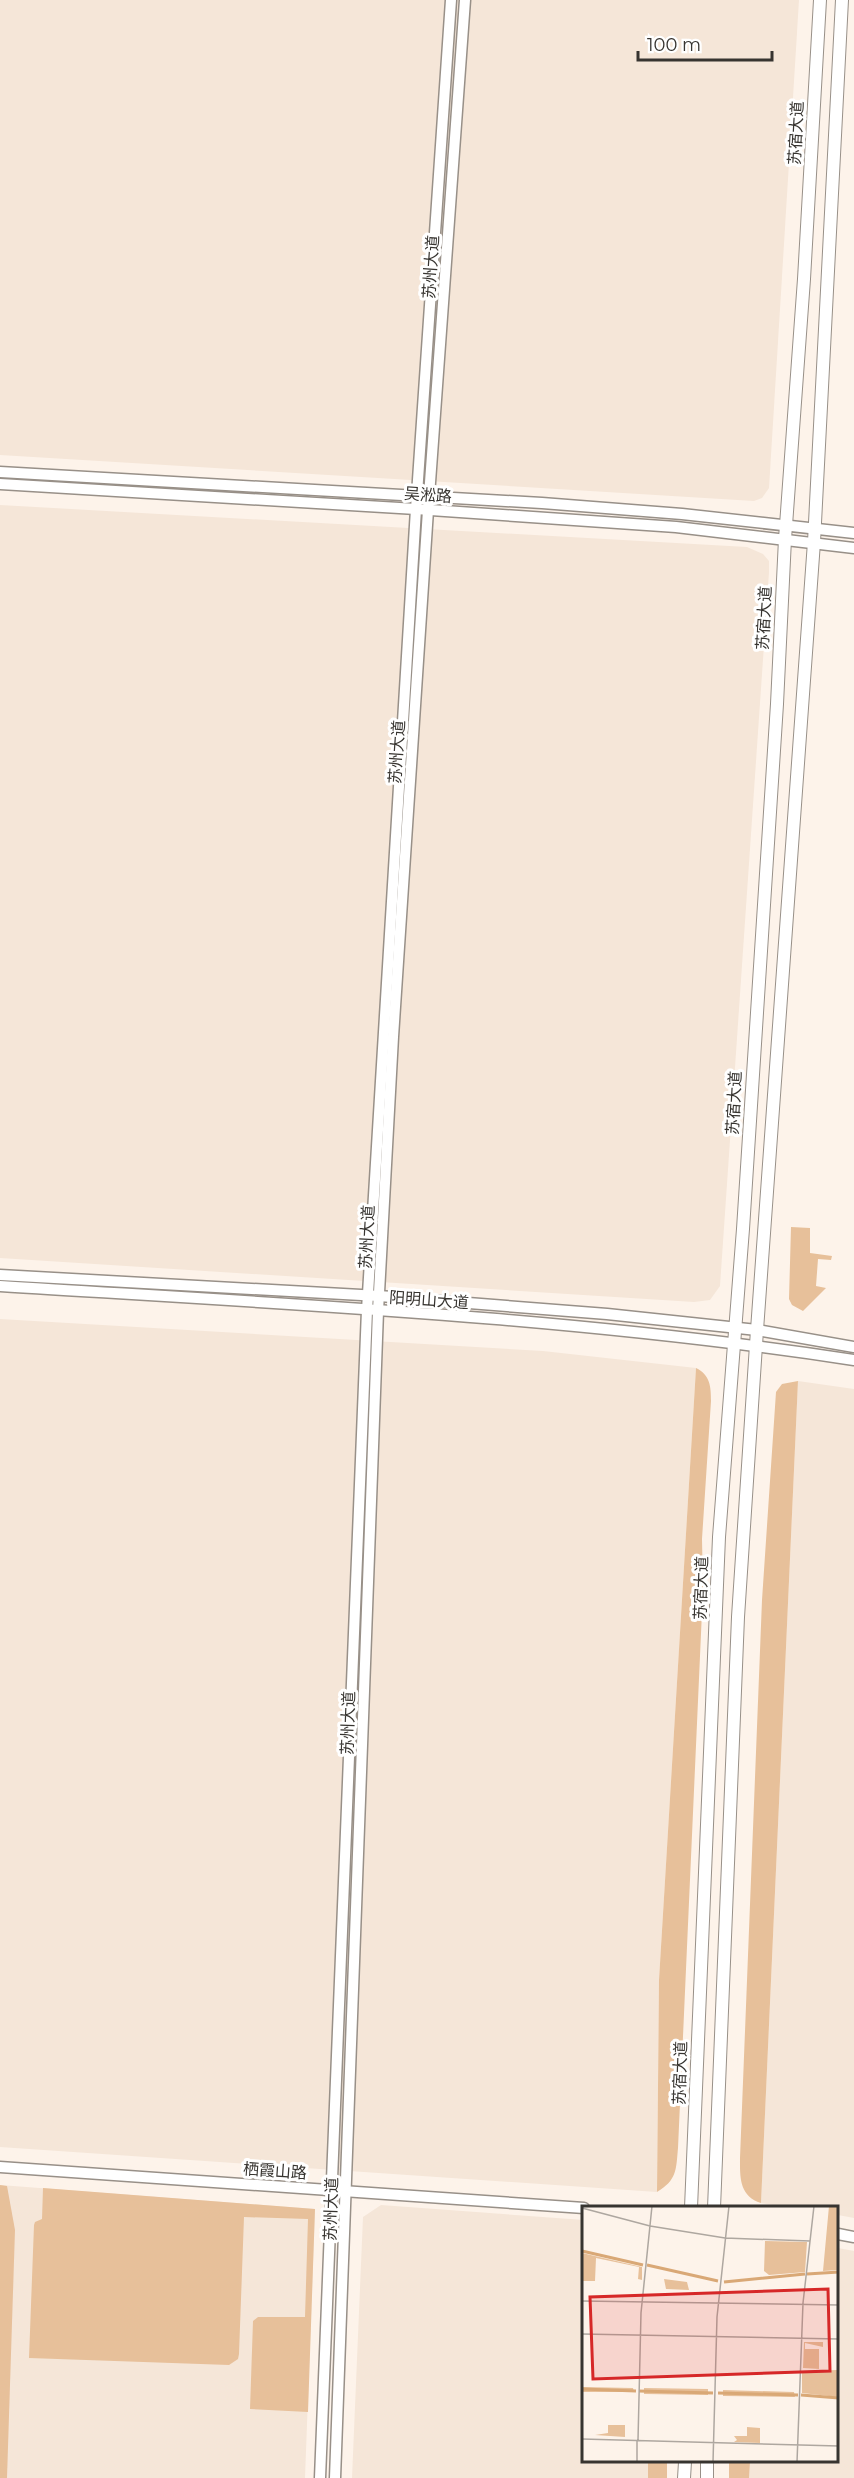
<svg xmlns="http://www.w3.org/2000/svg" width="854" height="2478" viewBox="0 0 854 2478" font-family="Montserrat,'Noto Sans SC',sans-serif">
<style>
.built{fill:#f5e6d8}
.green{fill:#e7c09a}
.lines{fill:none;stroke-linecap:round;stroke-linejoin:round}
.tertiary-casing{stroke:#989088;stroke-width:13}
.secondary-casing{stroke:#989088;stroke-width:13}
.primary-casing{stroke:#989088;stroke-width:14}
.tertiary{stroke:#fff;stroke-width:10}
.secondary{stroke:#fff;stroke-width:10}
.primary{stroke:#fff;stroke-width:12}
.labels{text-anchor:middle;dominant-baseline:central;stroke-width:6;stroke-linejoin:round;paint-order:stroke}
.street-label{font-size:16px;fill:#373430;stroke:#fff}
.inset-river{fill:none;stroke:#d9a876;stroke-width:3}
.inset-road{fill:none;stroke:#aea7a0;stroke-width:1.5}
.view{fill:#d62828;fill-opacity:0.15;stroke:#d62828;stroke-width:3}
.inset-edge{fill:none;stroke:#373430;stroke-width:3}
</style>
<rect width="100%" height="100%" fill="#fdf3ea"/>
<g class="built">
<polygon points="0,0 799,0 769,488 762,498 754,501 0,455"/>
<polygon points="0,505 747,547 763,554 769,561 769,572 720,1286 710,1300 694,1302 0,1258"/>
<polygon points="0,1319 543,1351 696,1368 659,1980 657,2192 0,2147"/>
<polygon points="798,1381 854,1389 854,2218 838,2215 838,2208 792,2208 761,2203"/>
<polygon points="0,2185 315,2209 305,2478 0,2478"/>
<polygon points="381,2205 584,2220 584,2462 648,2462 648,2478 352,2478 363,2217"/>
<polygon points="838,2248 854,2251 854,2478 749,2478 750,2462 838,2462"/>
</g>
<g class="green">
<polygon points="791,1227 810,1228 810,1253 832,1256 831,1260 818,1259 816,1286 826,1288 803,1311 792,1305 789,1299"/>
<path d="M696 1368C710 1375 711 1386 711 1401L702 1539 703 1589 678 2148C676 2170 677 2180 657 2192L659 1980Z"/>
<path d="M798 1381 761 2203C739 2196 740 2177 740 2158L762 1600 776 1392 782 1384Z"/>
<polygon points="0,2185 7,2186 15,2230 7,2478 0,2478"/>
<polygon points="43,2188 315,2209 308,2412 250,2409 253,2321 258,2317 305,2317 308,2219 244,2217 239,2354 238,2359 229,2365 29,2358 34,2225 35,2222 42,2219"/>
<rect x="648" y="2462" width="19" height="16"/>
<polygon points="729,2462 750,2462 749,2478 729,2478"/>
</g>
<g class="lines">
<defs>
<g id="tertiary">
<polyline points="0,2167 584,2208"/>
<polyline points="838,2234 854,2237"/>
<polyline points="320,2478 367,1310 416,509 451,0"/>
<polyline points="335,2478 378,1311 393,1037 428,510 465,0"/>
</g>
<g id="secondary">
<polyline points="0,472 542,503 682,514 854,533"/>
<polyline points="0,484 416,509 676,527 854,548"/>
<polyline points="0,1275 379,1296 607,1314 757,1330 854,1347"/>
<path d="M0 1286C285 1304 572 1317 854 1360"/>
</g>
<g id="primary">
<polyline points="691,2208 719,1537 743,1229 777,704 785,539 804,279 820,0"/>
<polyline points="714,2208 738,1617 757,1330 814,542 842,0"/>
<polyline points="684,2478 685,2462"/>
<polyline points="707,2478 707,2462"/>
</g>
</defs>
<use href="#tertiary" class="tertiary-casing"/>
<use href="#secondary" class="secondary-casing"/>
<use href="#primary" class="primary-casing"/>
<use href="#tertiary" class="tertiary"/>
<use href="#secondary" class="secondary"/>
<use href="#primary" class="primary"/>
</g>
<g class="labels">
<g class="street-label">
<text transform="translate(796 133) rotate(-87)">苏宿大道</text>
<text transform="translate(431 267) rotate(-86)">苏州大道</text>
<text transform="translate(428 495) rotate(4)">吴淞路</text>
<text transform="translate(764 618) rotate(-87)">苏宿大道</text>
<text transform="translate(397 752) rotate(-86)">苏州大道</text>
<text transform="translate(734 1103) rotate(-87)">苏宿大道</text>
<text transform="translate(367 1237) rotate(-87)">苏州大道</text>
<text transform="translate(429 1300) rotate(4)">阳明山大道</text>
<text transform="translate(701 1588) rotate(-88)">苏宿大道</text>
<text transform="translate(348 1723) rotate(-88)">苏州大道</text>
<text transform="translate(680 2073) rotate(-88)">苏宿大道</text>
<text transform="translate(275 2171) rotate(4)">栖霞山路</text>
<text transform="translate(331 2209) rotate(-88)">苏州大道</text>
</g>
</g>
<g transform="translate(582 2206)">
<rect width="256" height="256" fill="#fdf3ea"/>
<path d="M247 0H256V64L241 65ZM183 35 225 36 223 66 187 69 182 65ZM0 47 60 61V74L56 73 57 61 14 52 13 75H0ZM82 73 105 76 107 84 84 83ZM222 136H241V141L223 137V143H237V163L221 162ZM255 164 256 191 220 187V165ZM0 181 51 182 52 186H0ZM62 182 126 183V189L62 188ZM141 184 212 186 213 191 141 190ZM26 219H43V231L13 229 26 227ZM165 221 178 222V237L152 236 155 234 152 230H165Z" fill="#e7c09a"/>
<path class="inset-river" d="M0 45 61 59M65 59 136 75M225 68 257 66M142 76 223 68M0 183 54 185M57 185 131 187M136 187 216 189M219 189 257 192"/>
<path class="inset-road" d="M0 2 68 20 143 32 228 35M0 95 257 99M0 128 257 133M0 233 257 240M56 234 59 107 70 0M55 256V234M131 256 135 111 147 0M215 256 221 97 232 0"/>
<path class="view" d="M246 83 248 165 11 173 8 91Z"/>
<rect width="256" height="256" class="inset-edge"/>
</g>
<path d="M638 51v9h134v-9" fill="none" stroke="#373430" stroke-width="3"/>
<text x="647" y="51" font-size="18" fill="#373430" stroke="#ffffff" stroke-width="4.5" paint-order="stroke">100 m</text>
</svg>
